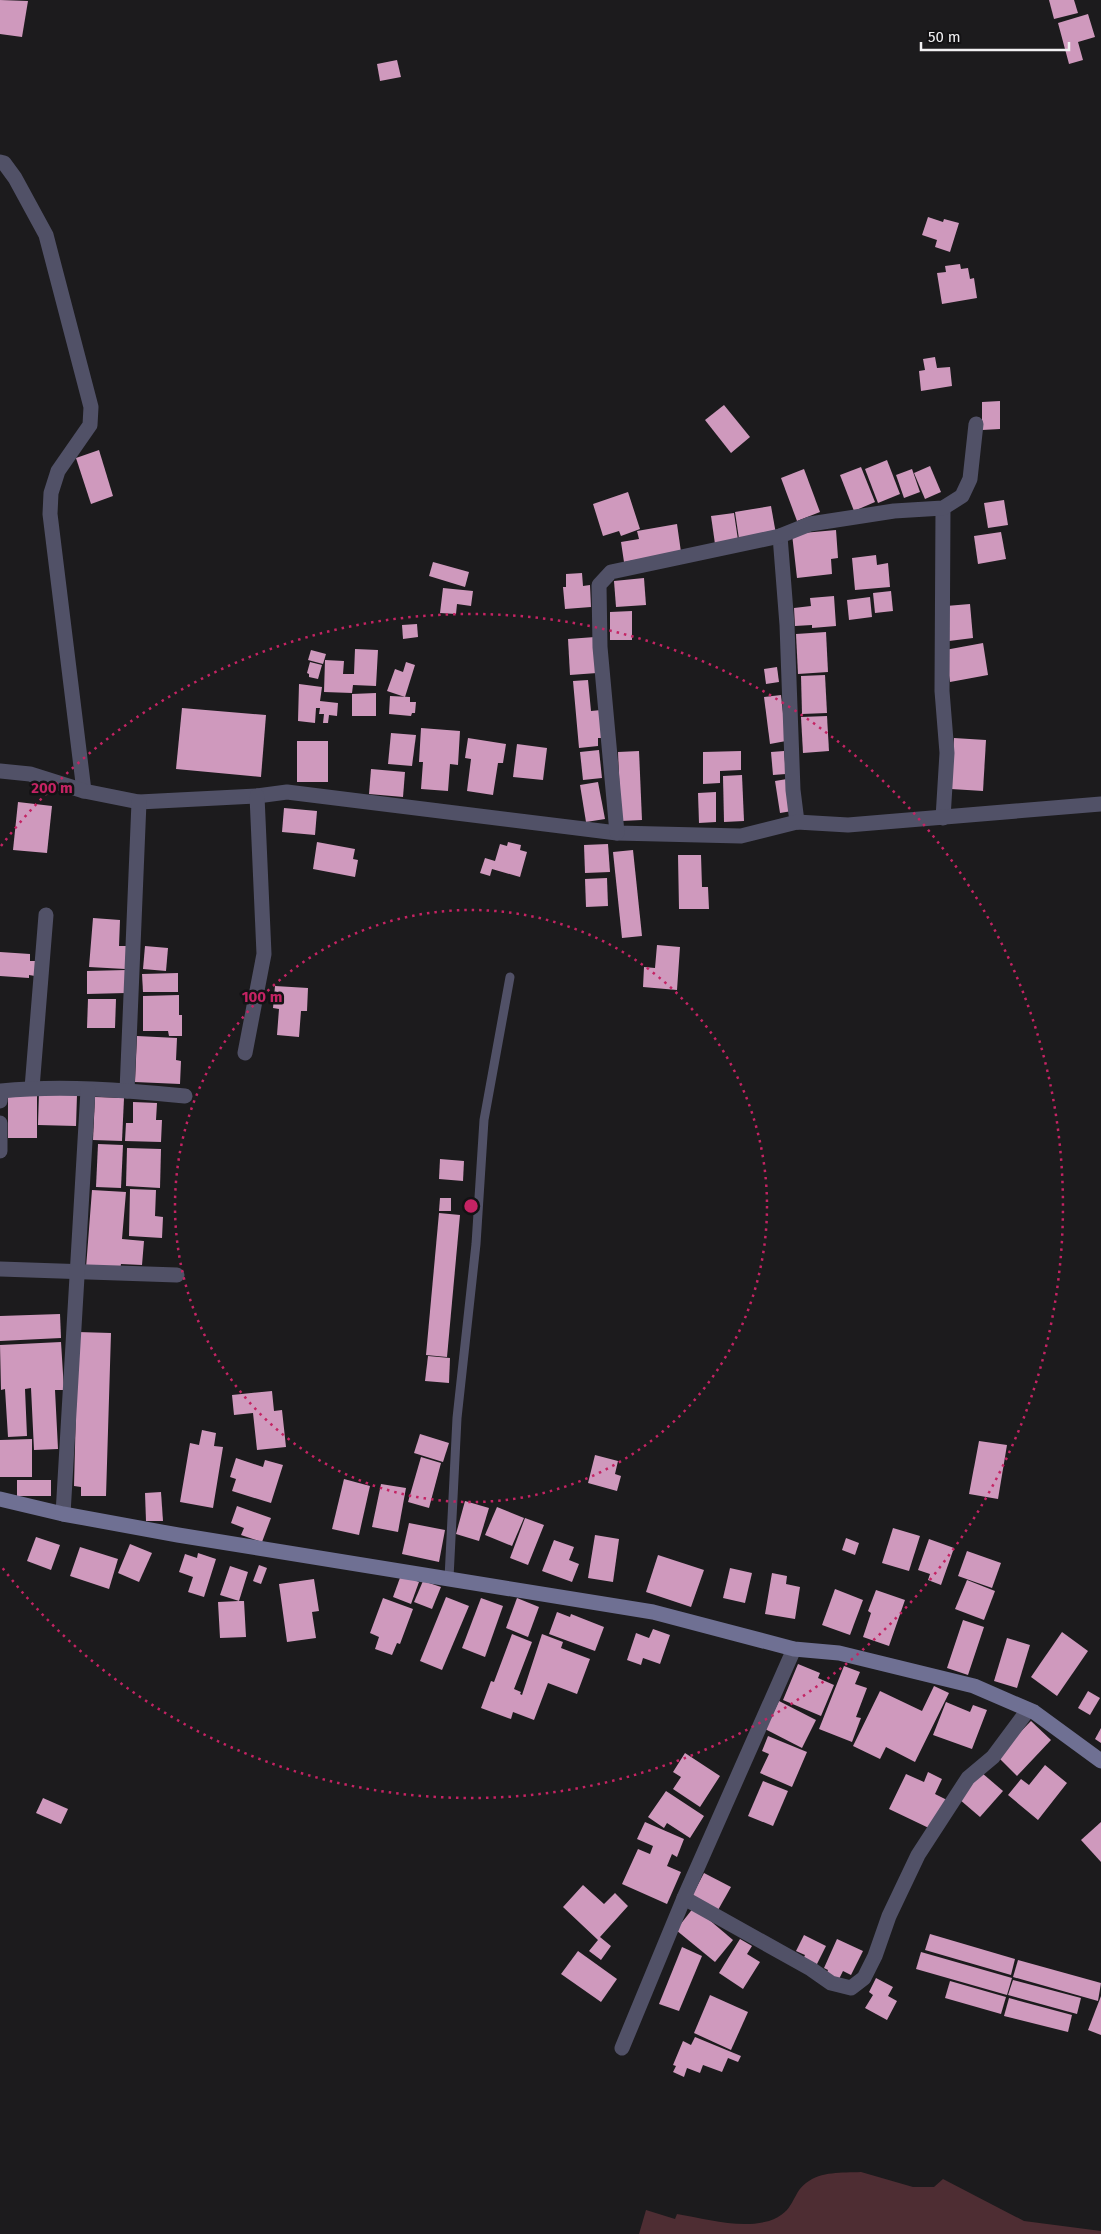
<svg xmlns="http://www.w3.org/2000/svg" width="1101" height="2234" viewBox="0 0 1101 2234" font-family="'Fira Sans',sans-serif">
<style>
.green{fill:#4e2d33}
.building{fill:#cf99bd}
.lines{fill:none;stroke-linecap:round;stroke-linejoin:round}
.lane{stroke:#515167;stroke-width:9}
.street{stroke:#515167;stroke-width:15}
.secondary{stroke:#6f7093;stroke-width:15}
.ring{fill:none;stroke:#c42363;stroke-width:2.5;stroke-dasharray:2.5 5}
.centre{fill:#c42363;stroke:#131214;stroke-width:2.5}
.ring-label{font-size:15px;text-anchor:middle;font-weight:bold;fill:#c42363;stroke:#131214;stroke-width:5;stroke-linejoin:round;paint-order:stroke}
</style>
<rect width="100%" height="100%" fill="#1c1b1d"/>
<path class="green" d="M861 2172 913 2187H934L943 2179 1024 2221 1101 2231V2234H639L646 2210 675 2219 677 2214C706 2219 740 2229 769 2221 796 2212 791 2194 806 2183 822 2171 841 2173 861 2172Z"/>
<g class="building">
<polygon points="0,0 28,1 22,37 0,34"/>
<polygon points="1049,0 1074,0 1078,13 1054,19"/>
<polygon points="1088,14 1095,37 1078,42 1083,60 1069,64 1058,23"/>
<polygon points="397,60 401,77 380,81 377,64"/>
<polygon points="928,217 943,222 944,219 959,223 950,252 935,247 937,240 922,235"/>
<polygon points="960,264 961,269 968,268 970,279 974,278 977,298 942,304 937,273 946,272 945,266"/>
<polygon points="935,357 937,368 950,367 952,386 921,391 919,371 925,370 923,359"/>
<polygon points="1000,401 1000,429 982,430 982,402"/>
<polygon points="724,405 750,437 731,453 705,420"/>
<polygon points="99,450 113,496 91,504 76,458"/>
<polygon points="887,460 900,494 878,503 865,469"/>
<polygon points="930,466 941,492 925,499 914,473"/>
<polygon points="861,467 875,502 854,511 840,475"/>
<polygon points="804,469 820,512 797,521 781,478"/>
<polygon points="912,469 920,492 904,498 896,475"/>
<polygon points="628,492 640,529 621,536 619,531 603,536 593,504"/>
<polygon points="1004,500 1008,525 988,528 984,503"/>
<polygon points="771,506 776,534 739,539 735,512"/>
<polygon points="734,513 738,540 715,544 711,516"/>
<polygon points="677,524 681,552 624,562 621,542 639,539 637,531"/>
<polygon points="836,530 838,558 831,559 832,574 797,578 792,534"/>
<polygon points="1001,532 1006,559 978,564 974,536"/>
<polygon points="876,555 877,565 888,563 890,587 855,590 852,558"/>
<polygon points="433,562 469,572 465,587 429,576"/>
<polygon points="582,573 583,586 590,585 591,607 565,609 563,587 566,587 566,574"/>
<polygon points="644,578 646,605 616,607 614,581"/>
<polygon points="443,588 473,591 471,606 457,604 456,614 440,613"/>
<polygon points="891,591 893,611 875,613 873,593"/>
<polygon points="834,596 836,626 812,628 812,625 795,626 794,608 811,606 810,598"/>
<polygon points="870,597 872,617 849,620 847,600"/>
<polygon points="970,604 973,638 949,641 946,606"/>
<polygon points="632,611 632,640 610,640 610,612"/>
<polygon points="417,624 418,637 403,639 402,625"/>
<polygon points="826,632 828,672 798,674 796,634"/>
<polygon points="595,637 597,673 570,675 568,639"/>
<polygon points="983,643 988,675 950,682 945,650"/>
<polygon points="355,649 378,650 376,686 353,685 352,693 324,692 325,660 344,661 343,674 354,674"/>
<polygon points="311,650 326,654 323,664 308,660"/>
<polygon points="310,662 322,665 318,679 309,677 309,674 307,673"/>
<polygon points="406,662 415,665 405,697 387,691 395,669 403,672"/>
<polygon points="777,667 779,682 766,684 764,669"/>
<polygon points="825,675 827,713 802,714 801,676"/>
<polygon points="588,680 591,711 601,710 603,738 598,738 598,746 579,748 573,681"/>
<polygon points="299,684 322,687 320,701 338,703 337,716 329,715 328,723 323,723 324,714 319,714 320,708 316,708 315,723 298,721"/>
<polygon points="376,693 376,716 352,716 352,694"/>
<polygon points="781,695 786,741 770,744 764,697"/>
<polygon points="390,696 410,697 410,702 416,702 415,713 412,713 411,716 389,714"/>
<polygon points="182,708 266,715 261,777 176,769"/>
<polygon points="827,716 829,751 803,753 801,717"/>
<polygon points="421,728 460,731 458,765 450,764 448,791 421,789 423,762 419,762"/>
<polygon points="391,733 416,735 412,766 388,764"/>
<polygon points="468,738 506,744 503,763 498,763 493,795 467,791 471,759 465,758"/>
<polygon points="954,738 986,740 983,791 951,789"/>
<rect x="297" y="741" width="31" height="41"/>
<polygon points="517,744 547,748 543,780 513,777"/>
<polygon points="599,750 602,778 583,780 580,752"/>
<polygon points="639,751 642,820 621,821 618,752"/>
<polygon points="741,751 741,770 720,771 720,783 703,784 703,752"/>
<polygon points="784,751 786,774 773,775 771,752"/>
<polygon points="371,769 405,772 403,797 369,794"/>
<polygon points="742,775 744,821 724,822 723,776"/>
<polygon points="787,779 792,811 780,813 775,781"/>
<polygon points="598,782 605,819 586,822 580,785"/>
<polygon points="716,792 716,822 699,823 698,793"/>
<polygon points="18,802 52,806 47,853 13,850"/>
<polygon points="284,808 317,811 315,835 282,832"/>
<polygon points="317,842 355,849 353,859 358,860 355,877 313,869"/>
<polygon points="508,842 521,845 520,850 527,852 520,877 492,869 490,876 480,873 485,858 495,861 500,844 507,846"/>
<polygon points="608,844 610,872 585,873 584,845"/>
<polygon points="633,850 642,936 622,938 613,852"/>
<polygon points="678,855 701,855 702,887 708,887 709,909 679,909"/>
<polygon points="607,878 608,906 586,907 585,879"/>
<polygon points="93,918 120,920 119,946 127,946 125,969 89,967"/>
<polygon points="657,945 680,947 677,990 643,987 644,967 655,968"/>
<polygon points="145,946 168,948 166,971 143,969"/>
<polygon points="0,952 30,954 30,961 36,961 35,976 29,975 29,978 0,976"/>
<polygon points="126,970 126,993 87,994 87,971"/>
<polygon points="178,973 178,992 143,992 142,974"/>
<polygon points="275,986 308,988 307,1011 301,1011 299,1037 277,1035 279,1009 273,1008"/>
<polygon points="179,995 179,1015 182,1015 182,1036 169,1036 168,1031 143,1031 143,996"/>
<polygon points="88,999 116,999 115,1028 87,1028"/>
<polygon points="137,1036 177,1038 176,1060 181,1061 180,1084 135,1082"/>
<polygon points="39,1092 77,1094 76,1126 38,1125"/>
<rect x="8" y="1096" width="29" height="42"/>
<polygon points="95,1097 124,1098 122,1141 93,1140"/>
<polygon points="133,1102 157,1103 156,1120 162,1120 161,1142 125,1141 126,1123 133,1123"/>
<polygon points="98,1144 123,1145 121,1188 96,1187"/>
<polygon points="127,1148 161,1149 160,1188 126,1186"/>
<polygon points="440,1159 464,1161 463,1181 439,1179"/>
<polygon points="130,1189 156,1190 155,1216 163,1217 162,1238 129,1236"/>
<polygon points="92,1190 126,1192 122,1239 144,1241 142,1265 121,1264 120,1270 86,1268"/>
<polygon points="440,1198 451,1198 451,1211 439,1211"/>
<polygon points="439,1213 460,1215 447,1357 426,1355"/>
<polygon points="60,1314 61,1338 0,1341 0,1316"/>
<polygon points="78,1332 111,1333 106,1496 81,1496 81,1487 74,1486"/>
<polygon points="61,1342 64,1390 55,1390 58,1449 34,1450 31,1388 25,1389 27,1436 8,1437 5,1389 1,1390 0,1345"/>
<polygon points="428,1356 450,1358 449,1383 425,1381"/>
<polygon points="272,1391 274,1411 282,1410 286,1447 257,1450 253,1413 234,1415 232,1395"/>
<polygon points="202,1430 216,1433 214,1446 223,1447 213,1508 180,1502 190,1443 199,1445"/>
<polygon points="420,1434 449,1443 443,1462 414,1453"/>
<polygon points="32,1439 32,1477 0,1477 0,1440"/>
<polygon points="979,1441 1007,1445 998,1499 969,1494"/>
<polygon points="595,1455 618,1461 615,1474 621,1476 617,1491 588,1483"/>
<polygon points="421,1457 441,1463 429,1508 408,1502"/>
<polygon points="236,1458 263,1467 265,1460 283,1465 271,1503 232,1491 236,1479 230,1477"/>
<polygon points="344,1479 370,1486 359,1535 332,1529"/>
<rect x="17" y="1480" width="34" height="16"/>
<polygon points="381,1484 406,1488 398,1532 372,1527"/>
<polygon points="161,1492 163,1521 146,1521 145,1493"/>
<polygon points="465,1501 489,1508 479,1541 456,1534"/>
<polygon points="237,1506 271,1518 262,1542 241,1535 244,1528 231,1523"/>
<polygon points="497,1507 524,1518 512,1546 485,1535"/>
<polygon points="525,1518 544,1525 528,1565 510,1558"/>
<polygon points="409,1523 445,1530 439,1562 402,1554"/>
<polygon points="893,1528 920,1536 909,1571 882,1563"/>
<polygon points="595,1535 619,1539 613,1582 588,1578"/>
<polygon points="36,1537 60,1545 51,1570 27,1561"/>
<polygon points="846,1538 859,1543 855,1555 842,1550"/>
<polygon points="929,1539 954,1548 941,1585 928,1580 930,1574 918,1570"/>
<polygon points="554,1540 574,1547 569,1560 579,1564 572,1582 542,1571"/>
<polygon points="130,1544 152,1553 139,1582 118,1573"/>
<polygon points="80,1547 118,1559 109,1589 70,1576"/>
<polygon points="967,1551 1001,1563 992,1588 958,1576"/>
<polygon points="198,1553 216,1559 204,1597 188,1592 193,1577 179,1572 185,1554 197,1558"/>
<polygon points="658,1555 704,1570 691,1607 646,1592"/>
<polygon points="259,1565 267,1568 261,1584 253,1581"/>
<polygon points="230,1566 248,1572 239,1601 244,1601 246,1637 220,1638 218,1602 239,1601 220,1595"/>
<polygon points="730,1568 752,1573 745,1603 723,1598"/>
<polygon points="772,1573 787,1576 786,1584 800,1587 795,1619 765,1614"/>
<polygon points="401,1575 419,1582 411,1604 393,1597"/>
<polygon points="314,1579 319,1611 312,1612 316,1638 287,1642 279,1584"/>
<polygon points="967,1580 995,1591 984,1620 955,1609"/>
<polygon points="423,1581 441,1587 432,1609 414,1602"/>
<polygon points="835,1589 863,1600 850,1635 822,1625"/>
<polygon points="876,1590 905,1600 889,1646 863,1637 871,1613 868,1611"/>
<polygon points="446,1597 469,1606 442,1670 420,1661"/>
<polygon points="383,1598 413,1609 400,1644 397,1643 392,1655 375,1649 379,1637 370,1633"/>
<polygon points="481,1598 503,1606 485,1657 462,1648"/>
<polygon points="517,1598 539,1607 528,1637 506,1628"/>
<polygon points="557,1612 570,1617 571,1614 604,1627 595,1651 549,1634"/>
<polygon points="963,1620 984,1627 968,1675 947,1668"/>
<polygon points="653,1629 670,1635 660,1664 643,1658 641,1665 627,1660 636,1633 649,1638"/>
<polygon points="1062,1632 1088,1651 1057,1696 1031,1677"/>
<polygon points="512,1634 532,1642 514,1689 521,1692 520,1694 522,1695 542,1634 563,1642 561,1648 590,1659 577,1694 548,1683 534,1720 513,1712 511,1719 481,1708 491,1681 494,1682"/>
<polygon points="1007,1638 1030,1645 1017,1688 994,1681"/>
<polygon points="798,1664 820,1673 818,1678 834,1685 821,1716 783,1700"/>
<polygon points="844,1666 860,1672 855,1684 867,1688 856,1717 861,1718 852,1742 819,1729"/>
<polygon points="934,1686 949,1693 915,1762 886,1747 880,1759 853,1746 880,1691 922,1711"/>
<polygon points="1088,1691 1100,1698 1090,1715 1078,1708"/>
<polygon points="779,1701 816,1720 802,1748 765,1729"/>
<polygon points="946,1702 970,1712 973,1705 987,1710 972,1749 933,1735"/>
<polygon points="1031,1721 1051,1740 1017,1776 997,1756"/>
<polygon points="1101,1728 1101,1743 1095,1739"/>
<polygon points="768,1736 807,1752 792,1787 760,1773 769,1754 762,1751"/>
<polygon points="685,1753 720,1776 700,1807 673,1789 681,1777 673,1772"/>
<polygon points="1045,1765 1067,1783 1038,1820 1008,1795 1021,1779 1029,1785"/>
<polygon points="928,1772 942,1779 935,1794 947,1800 933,1830 889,1809 906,1774 924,1782"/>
<polygon points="982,1773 1003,1791 980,1817 959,1799"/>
<polygon points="763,1781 788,1791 773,1826 748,1816"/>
<polygon points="666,1791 704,1816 690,1838 667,1823 664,1828 648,1817"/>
<polygon points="43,1798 68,1809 61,1824 36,1813"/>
<polygon points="645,1822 684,1839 677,1857 672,1854 667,1866 681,1872 667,1904 622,1884 638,1849 650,1854 653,1846 637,1839"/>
<polygon points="1101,1822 1101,1862 1081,1840"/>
<polygon points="704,1873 731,1887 718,1910 692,1896"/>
<polygon points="583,1885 604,1904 615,1893 628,1906 600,1937 611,1946 601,1960 589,1951 598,1940 563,1907"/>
<polygon points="694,1907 733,1940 715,1962 676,1930"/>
<polygon points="930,1934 1015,1959 1011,1975 925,1950"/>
<polygon points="804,1935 826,1946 815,1968 802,1962 805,1955 796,1951"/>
<polygon points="740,1939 752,1946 747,1954 760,1962 743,1989 719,1973"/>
<polygon points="837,1939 863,1951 851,1975 843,1971 838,1981 826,1975 828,1970 824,1968"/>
<polygon points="682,1947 702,1956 679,2011 659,2004"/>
<polygon points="578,1951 617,1979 601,2002 561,1974"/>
<polygon points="921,1952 1012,1978 1007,1995 916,1969"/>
<polygon points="1018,1960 1101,1983 1098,2001 1013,1977"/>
<polygon points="876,1978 893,1987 888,1996 897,2001 887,2020 865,2008 873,1995 869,1992"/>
<polygon points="1013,1980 1081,1998 1077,2014 1008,1995"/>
<polygon points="950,1981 1006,1997 1001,2014 945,1998"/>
<polygon points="710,1995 748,2012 731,2050 694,2033"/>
<polygon points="1101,1996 1101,2035 1088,2030"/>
<polygon points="1009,1998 1072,2015 1068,2032 1004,2016"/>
<polygon points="695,2037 741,2056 738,2062 728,2058 722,2072 703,2065 700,2073 687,2068 684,2077 673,2072 676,2066 673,2065 683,2041 691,2045"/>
</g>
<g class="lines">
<polyline class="lane" points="449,1578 457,1418 476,1244 484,1120 510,977"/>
<g class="street">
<polyline points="0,162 4,163 15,178 46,235 91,407 90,425 58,471 51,493 50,514 84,791"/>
<polyline points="943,508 942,691 947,753 943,818"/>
<polyline points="780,536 787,625 793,790 797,822"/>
<polyline points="0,771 30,774 84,791 139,802 257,796 287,792 617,833 741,836 797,822 848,825 1101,804"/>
<polyline points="617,833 600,647 599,585 611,572 780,536 810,524 894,511 943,508 962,496 970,479 976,424"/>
<polyline points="245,1053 264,954 257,796"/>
<polyline points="32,1088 46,915"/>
<polyline points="127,1091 139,802"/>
<path d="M0 1101 1 1091C62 1085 124 1090 185 1096"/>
<polyline points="0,1123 0,1151"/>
<polyline points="0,1269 177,1275"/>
<polyline points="63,1514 88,1090"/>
<polyline points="684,1898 811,1969 831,1983 851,1988 864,1978 875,1956 889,1916 918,1855 968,1778 993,1757 1028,1710"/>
<polyline points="622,2048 684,1898 794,1649"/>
</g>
<polyline class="secondary" points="0,1499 63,1514 178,1535 653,1612 794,1649 839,1653 974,1686 1034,1712 1101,1761"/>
</g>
<g class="ring">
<circle cx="471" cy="1206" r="296"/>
<path d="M1 846A592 592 0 1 1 1 1566"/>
</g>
<circle cx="471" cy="1206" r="8" class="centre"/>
<g class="ring-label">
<text x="52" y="793">200 m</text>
<text x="262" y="1002">100 m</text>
</g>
<path d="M921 42v8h148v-8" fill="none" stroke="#f1f0f2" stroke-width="2.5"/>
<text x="928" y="42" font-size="15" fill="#f1f0f2" stroke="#131214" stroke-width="4" paint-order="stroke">50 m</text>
</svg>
